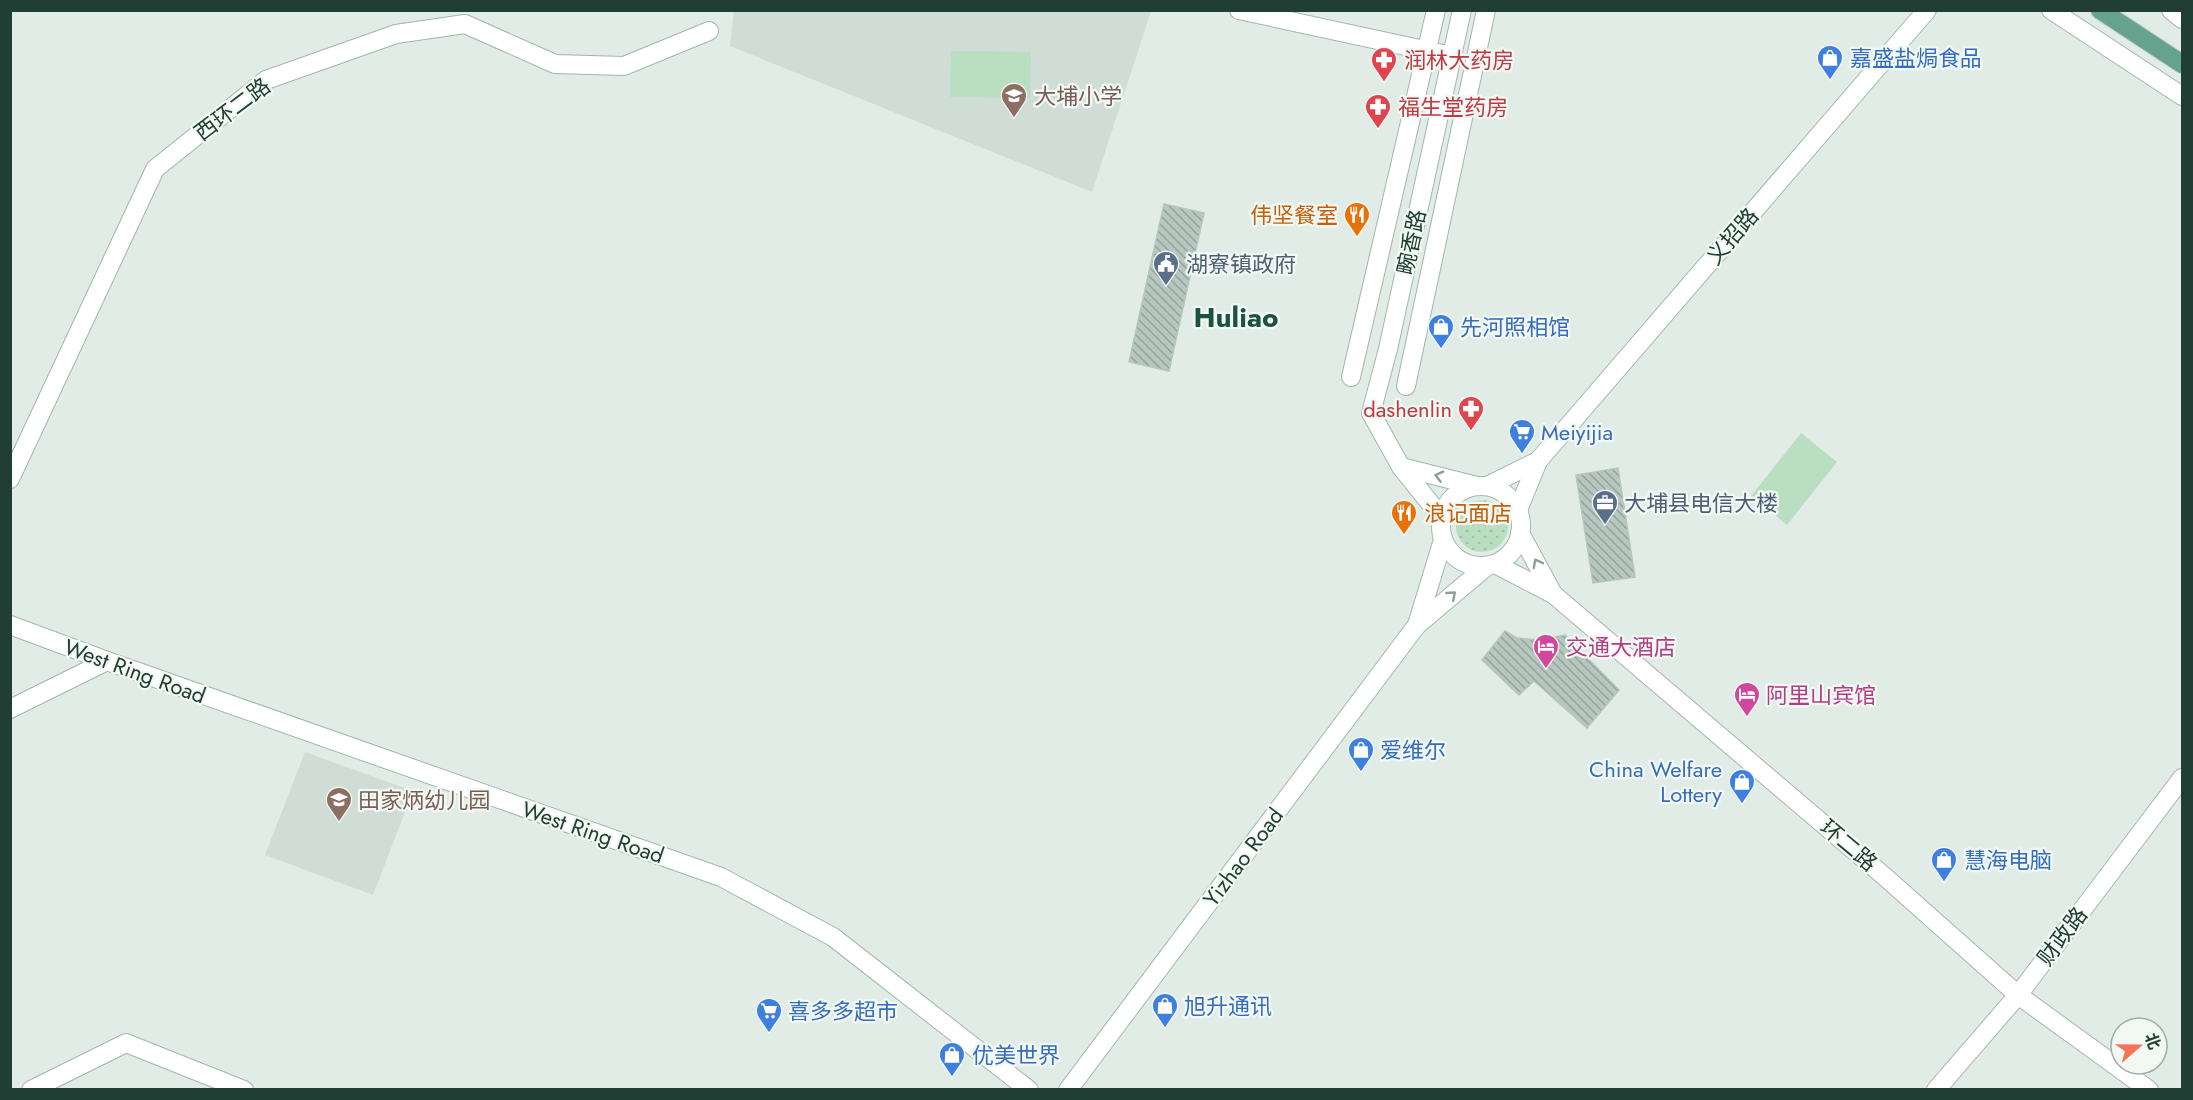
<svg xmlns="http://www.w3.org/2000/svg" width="2193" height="1100" viewBox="0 0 2193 1100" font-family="Jost,'Noto Sans SC',sans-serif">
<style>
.built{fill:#d0dcd6}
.grass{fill:url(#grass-dots)}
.pitch{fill:#badec2}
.building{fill:url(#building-back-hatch);stroke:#b4c6be;stroke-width:1.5}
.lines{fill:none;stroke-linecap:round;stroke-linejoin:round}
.minor-casing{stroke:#a4b4ae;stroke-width:20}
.tertiary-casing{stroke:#a4b4ae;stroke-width:20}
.secondary-casing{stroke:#a0b8ae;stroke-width:20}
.primary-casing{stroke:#c1c9c6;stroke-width:20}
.minor{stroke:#fff;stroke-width:18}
.tertiary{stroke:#fff;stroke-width:18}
.secondary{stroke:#fff;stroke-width:18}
.primary{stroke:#65a38f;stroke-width:18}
.oneway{stroke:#909e9a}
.labels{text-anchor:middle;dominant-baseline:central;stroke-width:4.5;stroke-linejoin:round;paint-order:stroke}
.shop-label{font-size:22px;fill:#366cbe;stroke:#f2f9f5;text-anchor:start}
.health-label{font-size:22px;fill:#be3a42;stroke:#f2f9f5;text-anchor:start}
.education-label{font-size:22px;fill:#785e54;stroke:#f2f9f5;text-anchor:start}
.street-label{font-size:22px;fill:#213e34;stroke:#f2f9f5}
.food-label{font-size:22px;fill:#c56008;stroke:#f2f9f5;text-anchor:end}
.service-label{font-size:22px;fill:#4e5e75;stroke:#f2f9f5;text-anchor:start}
.hotel-label{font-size:22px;fill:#b23c85;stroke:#f2f9f5;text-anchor:start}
.district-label{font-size:28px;font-weight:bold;fill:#1d5141;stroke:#f2f9f5}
</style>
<defs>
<pattern id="grass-dots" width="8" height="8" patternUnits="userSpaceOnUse" patternTransform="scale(1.5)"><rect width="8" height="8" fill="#badec2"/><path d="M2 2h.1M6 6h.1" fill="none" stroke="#a0c0a7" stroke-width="1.8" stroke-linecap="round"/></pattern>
<pattern id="building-back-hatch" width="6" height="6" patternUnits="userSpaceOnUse" patternTransform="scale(1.5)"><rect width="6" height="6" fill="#b7c7c0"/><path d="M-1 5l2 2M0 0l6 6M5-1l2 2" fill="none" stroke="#94a39d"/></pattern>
</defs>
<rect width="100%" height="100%" fill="#e2ece7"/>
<g class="built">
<polygon points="734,11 1151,11 1092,192 730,46"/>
<polygon points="305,752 413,791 373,895 265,855"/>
</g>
<circle class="grass" cx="1482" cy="526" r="26"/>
<g class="pitch">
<polygon points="951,51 1031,52 1030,98 950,97"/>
<polygon points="1801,433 1837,462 1787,525 1751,496"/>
</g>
<g class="building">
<polygon points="1164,204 1204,213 1169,371 1129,362"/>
<polygon points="1618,468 1635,577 1593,583 1576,475"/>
<polygon points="1505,631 1517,638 1539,640 1565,635 1619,690 1587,728 1534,681 1519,695 1482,660"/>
</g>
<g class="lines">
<defs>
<g id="minor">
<polyline points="1239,10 1452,56"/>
<polyline points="2051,10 2182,96"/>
<polyline points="2171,10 2182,19"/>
<polyline points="1351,377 1436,10"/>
<polyline points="1406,386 1486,10"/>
<polyline points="10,479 155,169 266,80 396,34 465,24 555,64 624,66 709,31"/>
<polyline points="10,709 107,661"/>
<polyline points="31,1090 126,1043 244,1090"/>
<polyline points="1936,1090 2018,995 2182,778"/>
</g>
<polyline id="tertiary" points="1553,594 1884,876 2018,995 2149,1090"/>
<g id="secondary">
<polyline points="1401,467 1477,486"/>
<circle cx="1481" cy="526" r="40"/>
<polyline points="1487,486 1538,461"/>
<polyline points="1518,510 1538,461 1927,10"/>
<polyline points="1442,518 1401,467 1371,413 1388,349 1462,10"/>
<polyline points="1520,533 1553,594"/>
<polyline points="1495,564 1553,594"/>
<polyline points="10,625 107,661 721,877 833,937 1029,1090"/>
<polyline points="1417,625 1443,540"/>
<polyline points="1068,1090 1417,625 1487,566"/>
</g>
<polyline id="primary" points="2100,10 2182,64"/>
</defs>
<use href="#minor" class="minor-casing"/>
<use href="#tertiary" class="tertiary-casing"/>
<use href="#secondary" class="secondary-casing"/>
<use href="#primary" class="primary-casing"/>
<use href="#minor" class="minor"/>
<use href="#tertiary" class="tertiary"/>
<use href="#secondary" class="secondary"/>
<use href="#primary" class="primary"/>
</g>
<defs><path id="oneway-chevron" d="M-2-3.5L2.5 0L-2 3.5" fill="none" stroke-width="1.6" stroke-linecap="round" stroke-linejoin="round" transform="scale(1.5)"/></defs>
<g class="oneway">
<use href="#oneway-chevron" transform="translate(1439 476) rotate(-166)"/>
<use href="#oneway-chevron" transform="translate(1537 563) rotate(-118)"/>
<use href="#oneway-chevron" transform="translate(1452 595) rotate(-41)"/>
</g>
<defs>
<symbol id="shop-pin" viewBox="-11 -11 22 30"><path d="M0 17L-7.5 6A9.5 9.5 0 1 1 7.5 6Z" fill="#3f7fe0" stroke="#f2f9f5"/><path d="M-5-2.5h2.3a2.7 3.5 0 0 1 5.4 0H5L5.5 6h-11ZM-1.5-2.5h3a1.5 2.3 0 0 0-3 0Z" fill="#fff"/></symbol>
<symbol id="pharmacy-pin" viewBox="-11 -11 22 30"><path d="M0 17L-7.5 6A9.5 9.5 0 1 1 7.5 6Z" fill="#e0444e" stroke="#f2f9f5"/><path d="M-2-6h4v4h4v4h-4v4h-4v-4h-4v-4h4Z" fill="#fff"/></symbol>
<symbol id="school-pin" viewBox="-11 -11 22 30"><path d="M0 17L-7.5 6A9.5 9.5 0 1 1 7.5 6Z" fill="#8d6e63" stroke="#f2f9f5"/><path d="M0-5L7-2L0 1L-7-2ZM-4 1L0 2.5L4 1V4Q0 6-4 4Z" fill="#fff"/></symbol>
<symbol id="restaurant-pin" viewBox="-11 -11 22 30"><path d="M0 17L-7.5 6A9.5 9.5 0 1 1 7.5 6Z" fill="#e8710a" stroke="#f2f9f5"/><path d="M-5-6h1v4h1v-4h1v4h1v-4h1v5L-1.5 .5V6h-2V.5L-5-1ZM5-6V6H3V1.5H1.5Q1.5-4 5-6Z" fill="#fff"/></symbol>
<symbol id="civic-pin" viewBox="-11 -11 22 30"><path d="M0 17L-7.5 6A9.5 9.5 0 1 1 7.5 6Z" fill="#5c6f8a" stroke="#f2f9f5"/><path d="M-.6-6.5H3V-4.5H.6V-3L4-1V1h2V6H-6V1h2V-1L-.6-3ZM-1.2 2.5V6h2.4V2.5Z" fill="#fff"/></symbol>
<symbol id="supermarket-pin" viewBox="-11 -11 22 30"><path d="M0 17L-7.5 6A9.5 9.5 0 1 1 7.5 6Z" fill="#3f7fe0" stroke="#f2f9f5"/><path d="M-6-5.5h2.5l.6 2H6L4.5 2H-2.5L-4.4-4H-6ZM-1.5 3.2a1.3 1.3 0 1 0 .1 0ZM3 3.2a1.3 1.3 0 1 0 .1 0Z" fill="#fff"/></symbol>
<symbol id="office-pin" viewBox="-11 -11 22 30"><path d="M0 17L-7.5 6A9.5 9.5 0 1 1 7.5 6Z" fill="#5c6f8a" stroke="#f2f9f5"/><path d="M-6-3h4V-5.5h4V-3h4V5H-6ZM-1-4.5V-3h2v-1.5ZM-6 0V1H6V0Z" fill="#fff"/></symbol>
<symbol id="hotel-pin" viewBox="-11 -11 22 30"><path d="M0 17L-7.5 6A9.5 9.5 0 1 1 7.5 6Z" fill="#d1479c" stroke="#f2f9f5"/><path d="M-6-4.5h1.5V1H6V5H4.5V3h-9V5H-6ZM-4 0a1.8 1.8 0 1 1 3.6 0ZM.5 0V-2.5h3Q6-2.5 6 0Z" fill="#fff"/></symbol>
</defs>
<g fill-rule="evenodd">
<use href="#shop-pin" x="1815" y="43" width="30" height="40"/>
<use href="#pharmacy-pin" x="1369" y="45" width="30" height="40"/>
<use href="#school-pin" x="999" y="81" width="30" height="40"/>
<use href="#pharmacy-pin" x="1363" y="92" width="30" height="40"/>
<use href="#restaurant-pin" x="1342" y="200" width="30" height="40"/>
<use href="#civic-pin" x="1151" y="249" width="30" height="40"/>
<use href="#shop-pin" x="1426" y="312" width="30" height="40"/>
<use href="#pharmacy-pin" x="1456" y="394" width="30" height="40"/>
<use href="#supermarket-pin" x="1507" y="417" width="30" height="40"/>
<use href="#office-pin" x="1590" y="488" width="30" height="40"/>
<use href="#restaurant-pin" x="1389" y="498" width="30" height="40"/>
<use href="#hotel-pin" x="1531" y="632" width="30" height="40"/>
<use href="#hotel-pin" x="1732" y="680" width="30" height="40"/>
<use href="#shop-pin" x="1346" y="735" width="30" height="40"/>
<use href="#shop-pin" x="1727" y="767" width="30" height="40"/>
<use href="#school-pin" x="324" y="785" width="30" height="40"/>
<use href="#shop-pin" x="1929" y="845" width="30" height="40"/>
<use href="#shop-pin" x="1150" y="991" width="30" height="40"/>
<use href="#supermarket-pin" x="754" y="996" width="30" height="40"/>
<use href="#shop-pin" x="937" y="1040" width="30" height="40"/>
</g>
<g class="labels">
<g class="shop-label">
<text x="1850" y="58">嘉盛盐焗食品</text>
<text x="1460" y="327">先河照相馆</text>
<text x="1541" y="432">Meiyijia</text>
<text x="1380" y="750">爱维尔</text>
<text x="1722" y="769" text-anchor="end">China Welfare<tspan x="1722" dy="25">Lottery</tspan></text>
<text x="1964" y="860">慧海电脑</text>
<text x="1184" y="1006">旭升通讯</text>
<text x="788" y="1011">喜多多超市</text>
<text x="972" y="1055">优美世界</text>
</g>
<g class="health-label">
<text x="1404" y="60">润林大药房</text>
<text x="1398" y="107">福生堂药房</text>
<text x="1452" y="409" text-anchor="end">dashenlin</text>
</g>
<g class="education-label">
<text x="1034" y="96">大埔小学</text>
<text x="358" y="800">田家炳幼儿园</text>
</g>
<g class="street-label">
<text transform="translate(232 109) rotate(-37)">西环二路</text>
<text transform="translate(1732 236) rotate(-49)">义招路</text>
<text transform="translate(1411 242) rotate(-78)">畹香路</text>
<text transform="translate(135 671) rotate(20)">West Ring Road</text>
<text transform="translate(593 832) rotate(19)">West Ring Road</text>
<text transform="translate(1849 845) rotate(40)">环二路</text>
<text transform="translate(1243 857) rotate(-53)">Yizhao Road</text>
<text transform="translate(2062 936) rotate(-53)">财政路</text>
</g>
<g class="food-label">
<text x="1338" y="215">伟坚餐室</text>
<text x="1424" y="513" text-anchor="start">浪记面店</text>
</g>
<g class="service-label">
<text x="1186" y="264">湖寮镇政府</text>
<text x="1624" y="503">大埔县电信大楼</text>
</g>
<g class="hotel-label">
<text x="1566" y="647">交通大酒店</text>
<text x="1766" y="695">阿里山宾馆</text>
</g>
<g class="district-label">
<text x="1236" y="317">Huliao</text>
</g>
</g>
<rect width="2193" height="1100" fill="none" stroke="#213e34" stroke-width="24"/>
<g transform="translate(2139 1046) rotate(70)"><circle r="28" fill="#f2f9f5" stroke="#9eaea8" stroke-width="1.5"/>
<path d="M0-4.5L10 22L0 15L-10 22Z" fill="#f57457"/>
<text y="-9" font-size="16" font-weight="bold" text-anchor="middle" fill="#213e34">北</text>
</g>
</svg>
